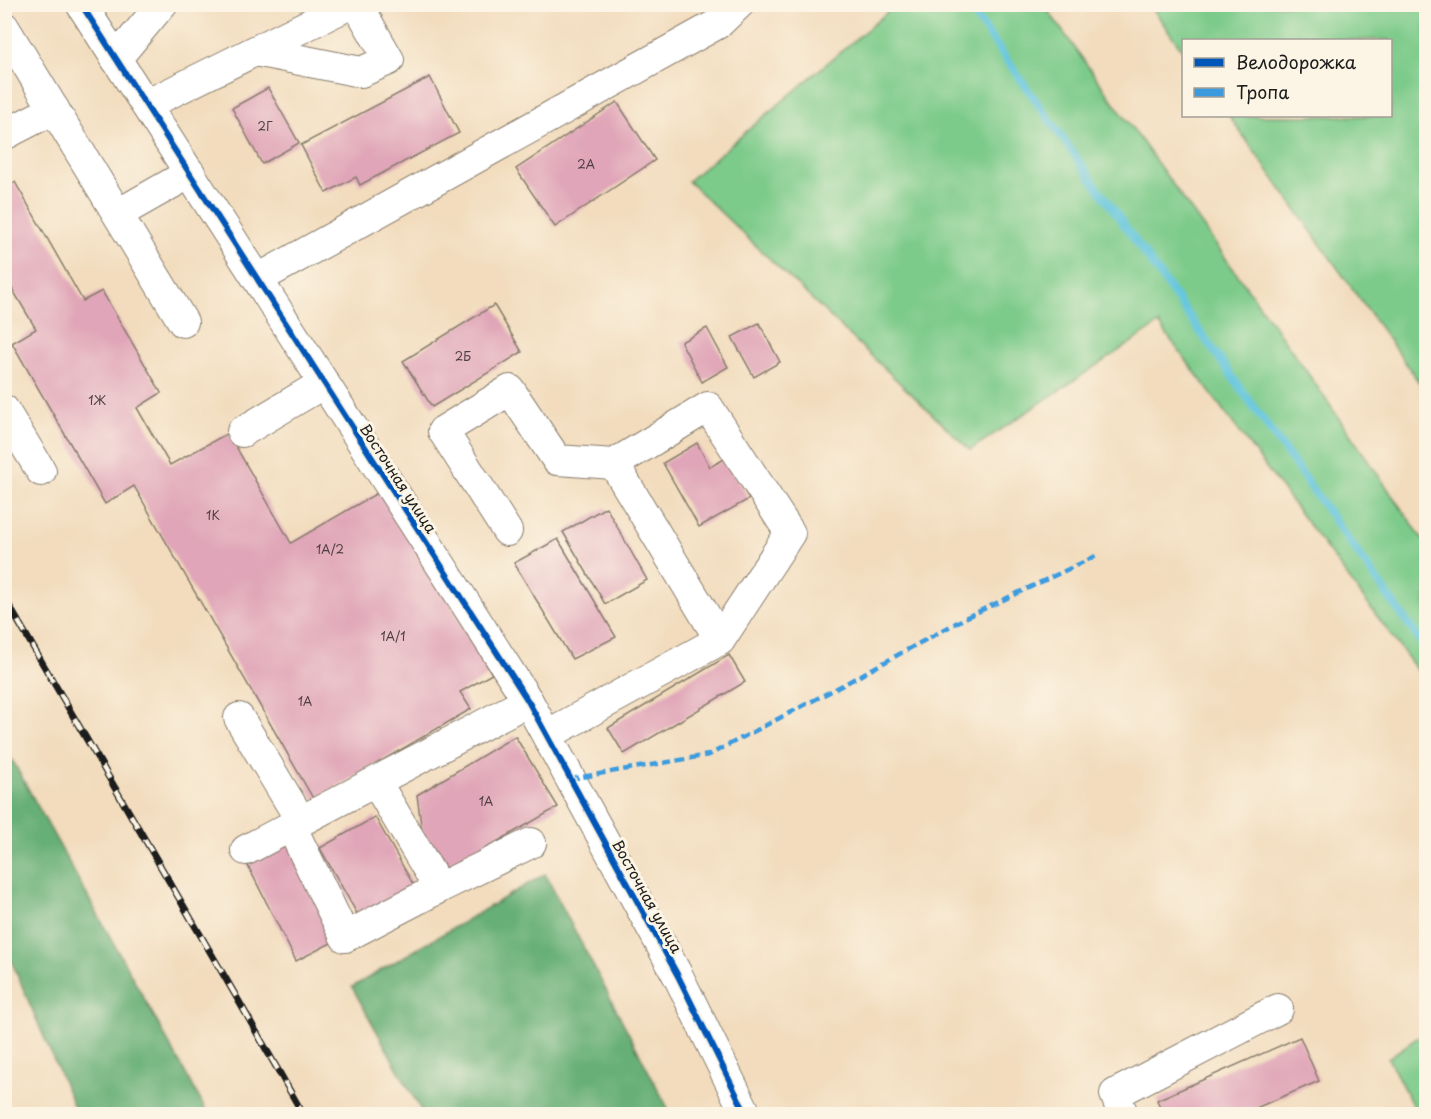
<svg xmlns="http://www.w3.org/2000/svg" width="1431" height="1119" viewBox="0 0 1431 1119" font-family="'Playpen Sans',sans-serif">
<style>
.green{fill:#7dcb8a;stroke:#4c7453;stroke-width:1.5}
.forest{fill:#66af76;stroke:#416649;stroke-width:1.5}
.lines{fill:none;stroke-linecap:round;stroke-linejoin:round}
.stream{stroke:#5fc4dd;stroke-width:8}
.building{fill:#e0a5b8}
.minor-casing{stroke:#877c6c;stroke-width:32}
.minor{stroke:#fff;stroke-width:30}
.rail-casing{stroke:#1c1c1c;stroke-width:7}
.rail{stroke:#fcf5e5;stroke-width:4.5;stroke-dasharray:14;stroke-linecap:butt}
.quiet{stroke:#3c9bdf;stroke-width:4.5;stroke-dasharray:9 4.5;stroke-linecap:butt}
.cycleway-casing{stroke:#fcf5e5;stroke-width:10}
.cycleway{stroke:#0057b8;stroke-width:6}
.labels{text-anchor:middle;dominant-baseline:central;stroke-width:6;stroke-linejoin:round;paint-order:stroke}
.number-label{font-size:12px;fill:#4d3e43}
.street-label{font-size:15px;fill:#1c1c1c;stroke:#fcf5e5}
</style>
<rect width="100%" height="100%" fill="#fcf5e5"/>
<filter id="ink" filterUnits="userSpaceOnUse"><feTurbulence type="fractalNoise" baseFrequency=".0167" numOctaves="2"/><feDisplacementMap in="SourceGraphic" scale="12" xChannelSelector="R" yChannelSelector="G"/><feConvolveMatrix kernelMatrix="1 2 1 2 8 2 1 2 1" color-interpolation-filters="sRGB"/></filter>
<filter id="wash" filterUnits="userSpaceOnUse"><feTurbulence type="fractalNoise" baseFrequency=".008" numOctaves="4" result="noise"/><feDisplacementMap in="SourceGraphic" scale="24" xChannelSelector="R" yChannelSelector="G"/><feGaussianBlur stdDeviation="1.35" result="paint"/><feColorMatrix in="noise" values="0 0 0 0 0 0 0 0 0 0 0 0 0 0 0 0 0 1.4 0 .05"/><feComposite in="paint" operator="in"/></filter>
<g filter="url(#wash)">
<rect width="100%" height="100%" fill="#f2dcbd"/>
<g class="green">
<polygon points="896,5 1044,5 1300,362 1426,544 1426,682 1159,324 970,450 688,181"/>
<polygon points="1150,5 1426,5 1426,392 1229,116 1390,116 1390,40 1184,40 1183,51"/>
<polygon points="1426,1032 1426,1114 1417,1114 1388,1058"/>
</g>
<g class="forest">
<polygon points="4,747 5,747 208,1114 77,1114 5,946"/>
<polygon points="545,874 671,1114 423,1114 352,987"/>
</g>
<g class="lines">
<polyline class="stream" points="967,4 1426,649"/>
</g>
<g id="blocks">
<g class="building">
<polygon points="430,77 459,133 360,185 356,177 326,193 301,145"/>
<polygon points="268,88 299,143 262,164 232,108"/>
<polygon points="617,102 655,160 555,227 516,169"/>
<polygon points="15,182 83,301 102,291 158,387 161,393 137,408 170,465 228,433 291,543 384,489 492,674 460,692 471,709 314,800 134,486 105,504 12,343 36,329 4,275 4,188"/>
<polygon points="494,305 522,352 432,407 403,361"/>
<polygon points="759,323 780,362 754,377 732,337"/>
<polygon points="707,328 728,367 702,382 681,342"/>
<polygon points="697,443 710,467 726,458 749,499 699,527 663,463"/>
<polygon points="606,507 647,580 605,604 563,532"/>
<polygon points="558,539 616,637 572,659 514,563"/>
<polygon points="729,655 745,682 624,754 608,728"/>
<polygon points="515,736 558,807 447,870 422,832 417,795"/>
<polygon points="375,817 418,893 363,924 320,848"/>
<polygon points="287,837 339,939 296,961 244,858"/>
<polygon points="1300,1037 1319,1081 1242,1114 1163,1114 1157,1100"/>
</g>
</g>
</g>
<g filter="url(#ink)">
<use href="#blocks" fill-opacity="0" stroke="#877c6c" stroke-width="1.5"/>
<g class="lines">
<defs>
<g id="minor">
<polyline points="81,4 528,701 678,976 746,1114"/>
<polyline points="4,27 183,322"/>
<polyline points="255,51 361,72 389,60 357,4"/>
<polyline points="116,59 162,4"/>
<polyline points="146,105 350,4"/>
<polyline points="4,135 54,109"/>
<polyline points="118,214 190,173"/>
<polyline points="258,279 719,23 739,4"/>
<polyline points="4,410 41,471"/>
<polyline points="242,432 324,383"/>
<polyline points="614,464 720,640"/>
<polyline points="507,531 443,431 510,390 557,460 614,464 708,407 790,533 720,640 547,735"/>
<polyline points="239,718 301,821"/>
<polyline points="376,782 439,888"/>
<polyline points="291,826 345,937 439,888 531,843"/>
<polyline points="246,850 528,701"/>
<polyline points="1123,1114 1115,1094 1278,1009"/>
</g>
</defs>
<use href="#minor" class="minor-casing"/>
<use href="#minor" class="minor"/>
<defs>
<polyline id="rail" points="4,597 237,998 303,1114"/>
</defs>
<use href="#rail" class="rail-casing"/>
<use href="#rail" class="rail"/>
<polyline class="quiet" points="570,779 709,755 841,686 967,617 1096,556"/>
<defs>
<polyline id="cycleway" points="81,4 528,701 678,976 746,1114"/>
</defs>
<use href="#cycleway" class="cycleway-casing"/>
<use href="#cycleway" class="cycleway"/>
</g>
</g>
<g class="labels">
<g class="number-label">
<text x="265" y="126">2Г</text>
<text x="586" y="164">2А</text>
<text x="463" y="356">2Б</text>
<text x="97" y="400">1Ж</text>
<text x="213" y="515">1К</text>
<text x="330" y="549">1А/2</text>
<text x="393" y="636">1А/1</text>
<text x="305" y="701">1А</text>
<text x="486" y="801">1А</text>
</g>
<g class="street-label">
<text transform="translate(399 478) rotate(57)">Восточная улица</text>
<text transform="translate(648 896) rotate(61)">Восточная улица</text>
</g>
</g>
<rect width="1431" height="1119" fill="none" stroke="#fcf5e5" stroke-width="24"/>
<rect x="1182" y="39" width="210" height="78" fill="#fcf5e5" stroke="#a29e95" stroke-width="1.5"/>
<rect x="1194" y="58" width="30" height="9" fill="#0057b8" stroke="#a29e95" stroke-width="1.5"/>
<text x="1236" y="69" font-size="18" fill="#1c1c1c">Велодорожка</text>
<rect x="1194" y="88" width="30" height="9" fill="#3c9bdf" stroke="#a29e95" stroke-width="1.5"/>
<text x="1236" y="99" font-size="18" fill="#1c1c1c">Тропа</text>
</svg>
